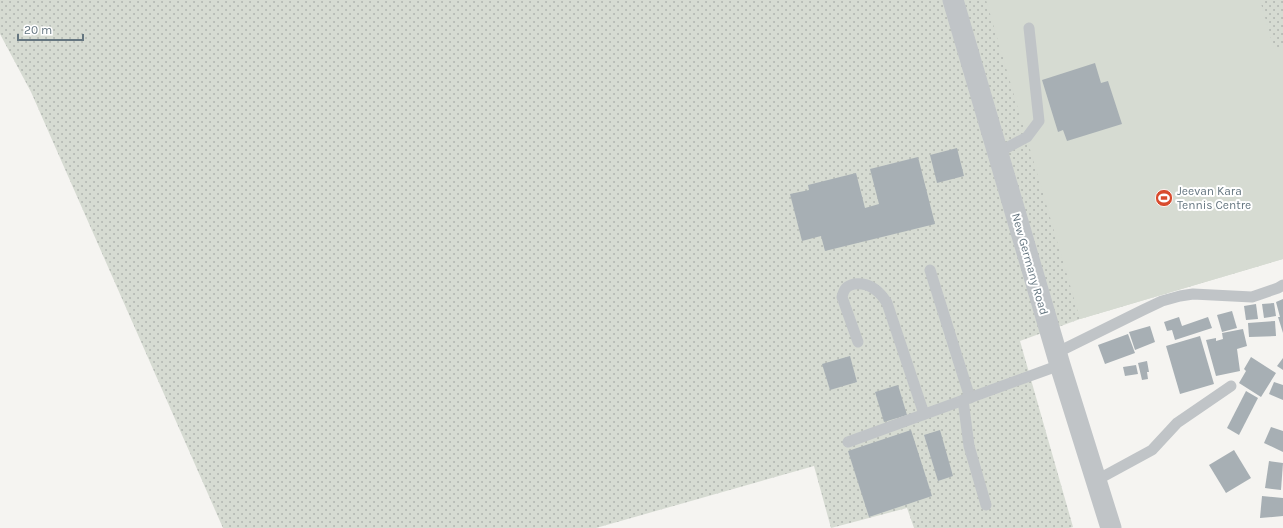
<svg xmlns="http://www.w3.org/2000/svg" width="1283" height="528" viewBox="0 0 1283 528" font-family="Karla,sans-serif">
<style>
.green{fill:url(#green-dots)}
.pitch{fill:#d6dbd2}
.building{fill:#a7afb4}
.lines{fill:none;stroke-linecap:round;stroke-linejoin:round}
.lane{stroke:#c0c4c7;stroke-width:11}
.street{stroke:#c0c4c7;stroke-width:21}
.labels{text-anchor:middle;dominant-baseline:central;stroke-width:4;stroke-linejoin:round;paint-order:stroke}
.poi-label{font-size:12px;fill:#657680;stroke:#fff;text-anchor:start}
.street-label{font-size:12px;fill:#657680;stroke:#fff}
</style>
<defs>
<pattern id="green-dots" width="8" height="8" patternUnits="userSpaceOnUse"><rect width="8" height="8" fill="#d6dbd2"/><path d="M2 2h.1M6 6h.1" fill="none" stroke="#b1b6b0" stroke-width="1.8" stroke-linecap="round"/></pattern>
</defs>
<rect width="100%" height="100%" fill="#f5f4f1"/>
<polygon class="green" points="0,0 1283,0 1283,259 1080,319 1020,341 1073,527 1069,528 914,528 907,508 831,528 814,466 596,528 223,528 31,92 0,34"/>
<polygon class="pitch" points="986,0 1260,0 1274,49 1283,47 1283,259 1080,319"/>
<g class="building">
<polygon points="1095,63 1101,83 1108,81 1122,124 1067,141 1063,130 1058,132 1042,80"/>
<polygon points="957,148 964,176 937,183 930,155"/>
<polygon points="918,157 935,224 825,251 821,236 802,241 790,194 809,190 808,185 856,173 865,208 879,204 870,169"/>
<polygon points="1283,299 1283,333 1278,317 1280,317 1276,302"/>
<polygon points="1274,303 1276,316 1264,318 1262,304"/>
<polygon points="1256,304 1258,319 1246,320 1244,306"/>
<polygon points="1232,311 1237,328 1222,332 1217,315"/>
<polygon points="1179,317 1182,326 1208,317 1212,328 1175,340 1172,330 1167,331 1164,322"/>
<polygon points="1275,321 1276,336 1249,337 1248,323"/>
<polygon points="1150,326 1155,342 1135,350 1129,332"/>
<polygon points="1243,329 1247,346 1237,349 1240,371 1216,376 1206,340 1216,338 1216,341 1223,339 1222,333"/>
<polygon points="1128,334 1135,353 1105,364 1098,345"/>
<polygon points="1200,336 1214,384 1180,394 1166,346"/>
<polygon points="850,356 857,382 830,390 822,364"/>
<polygon points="1251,357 1276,373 1261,397 1239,383 1246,371 1244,369"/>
<polygon points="1283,358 1283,370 1277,366"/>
<polygon points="1147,361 1149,372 1147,372 1148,379 1142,380 1138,363"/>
<polygon points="1136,365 1138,374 1125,376 1123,367"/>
<polygon points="1274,382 1283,385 1283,400 1269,394"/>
<polygon points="898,385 907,415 884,422 875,392"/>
<polygon points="1246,391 1258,398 1239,435 1227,428"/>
<polygon points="1271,427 1283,431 1283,452 1264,443"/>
<polygon points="911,430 932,496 869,517 848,451"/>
<polygon points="940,430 953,476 938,481 924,435"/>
<polygon points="1234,450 1251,478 1226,493 1209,465"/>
<polygon points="1269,461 1283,463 1281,490 1265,488"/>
<polygon points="1262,496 1283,498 1283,516 1260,518"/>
</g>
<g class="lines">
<g class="lane">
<polyline points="997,153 1027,137 1039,121 1029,28"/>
<polyline points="930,270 970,398"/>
<path d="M858 342 842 297C844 289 846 286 854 284 869 282 879 290 887 303L924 414"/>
<polyline points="1056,353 1143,310 1162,301 1180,296 1193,294 1252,297 1278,288 1283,285"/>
<polyline points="963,400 969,446 986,505"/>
<polyline points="848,442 1060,365"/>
<polyline points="1095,481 1152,450 1177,423 1231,386"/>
</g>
<polyline class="street" points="953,0 1060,365 1111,528"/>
</g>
<defs>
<symbol id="stadium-disc" viewBox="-11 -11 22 22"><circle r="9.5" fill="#d84b2e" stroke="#fff"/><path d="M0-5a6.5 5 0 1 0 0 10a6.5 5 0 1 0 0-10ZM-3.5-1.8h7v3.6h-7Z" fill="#fff"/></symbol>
</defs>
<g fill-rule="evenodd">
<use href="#stadium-disc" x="1154" y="188" width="20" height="20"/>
</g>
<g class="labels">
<g class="poi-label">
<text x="1177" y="191">Jeevan Kara<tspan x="1177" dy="14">Tennis Centre</tspan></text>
</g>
<g class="street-label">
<text transform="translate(1030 264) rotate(74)">New Germany Road</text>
</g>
</g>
<path d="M18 34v6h65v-6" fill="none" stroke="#657680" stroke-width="2"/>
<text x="24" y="34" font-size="12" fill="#657680" stroke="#ffffff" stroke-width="3" paint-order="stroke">20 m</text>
</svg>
